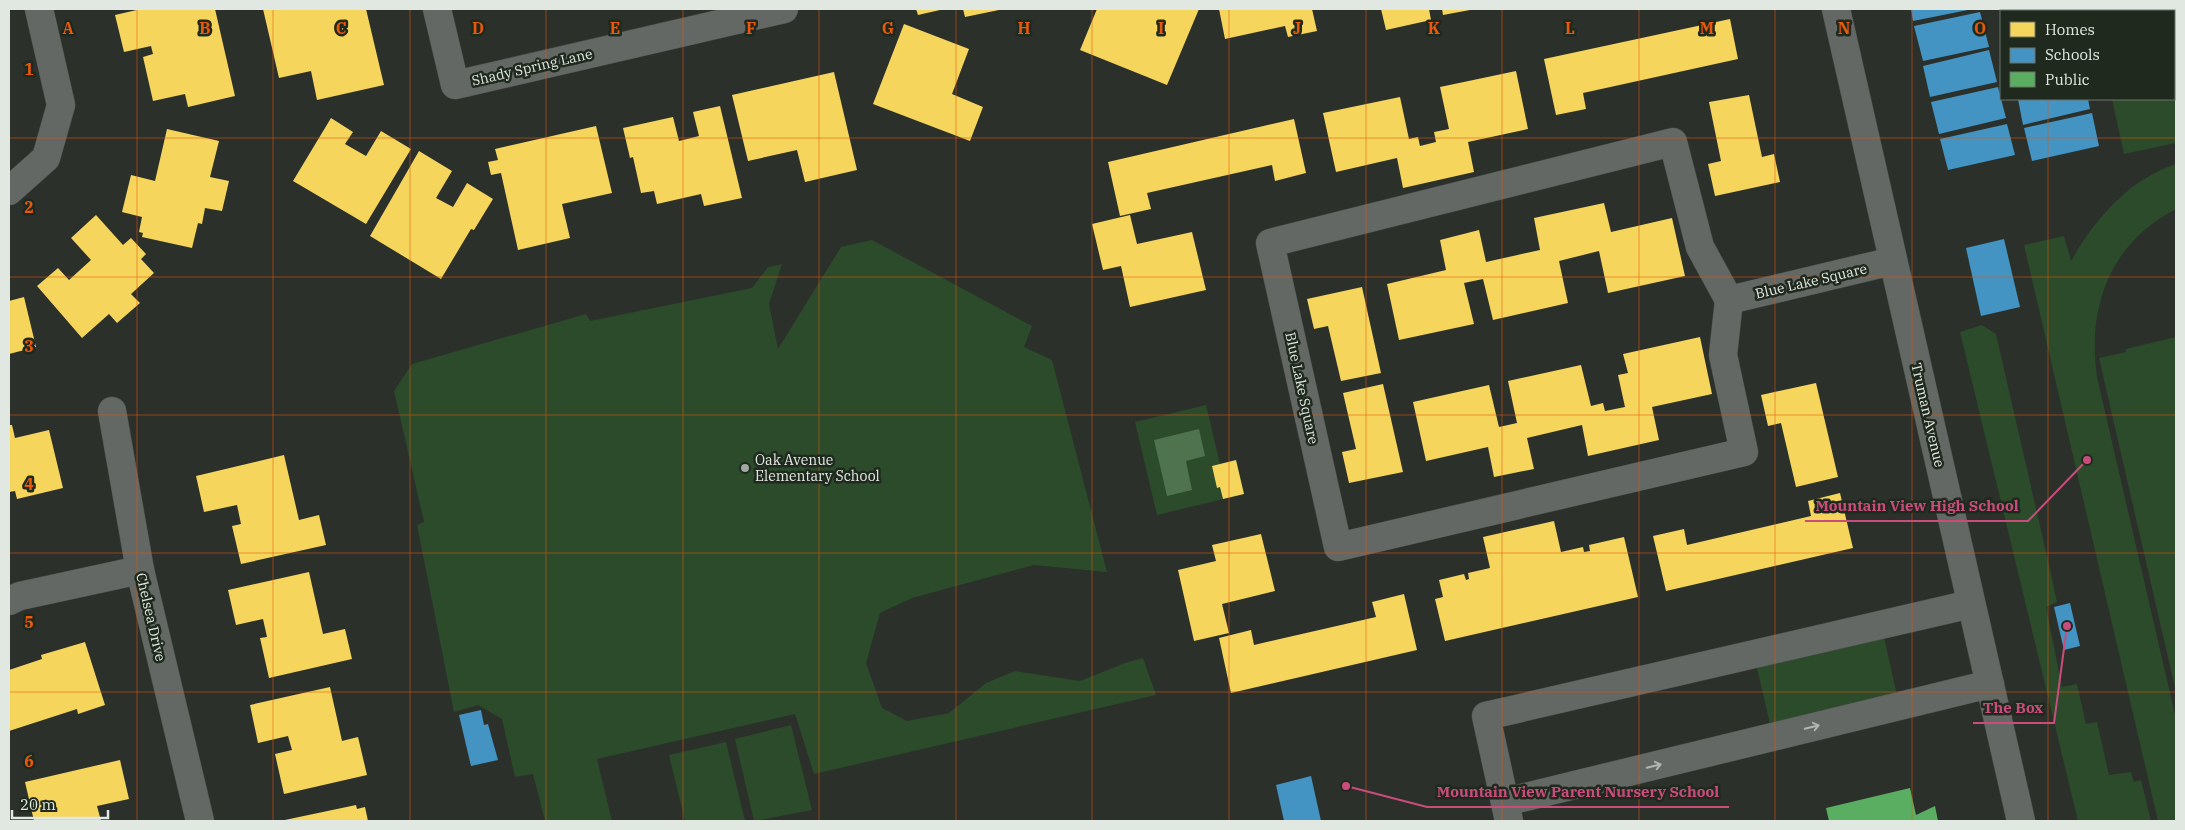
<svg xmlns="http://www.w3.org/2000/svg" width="2185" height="830" viewBox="0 0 2185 830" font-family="'IBM Plex Serif',serif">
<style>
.green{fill:#2b4b2b}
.water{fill:#4e734e}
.homes{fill:#f6d55c}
.schools{fill:#4393c3}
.public{fill:#5aae61}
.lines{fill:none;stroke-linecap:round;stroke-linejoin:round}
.minor-casing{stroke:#494e49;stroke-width:29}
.minor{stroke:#646864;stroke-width:28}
.oneway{stroke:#afb5af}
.grid{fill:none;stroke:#e8590c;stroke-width:1;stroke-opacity:0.55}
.poi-dot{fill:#a1a8a1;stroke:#1f291e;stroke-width:2}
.labels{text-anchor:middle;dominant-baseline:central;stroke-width:5;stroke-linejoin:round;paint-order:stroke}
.street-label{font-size:14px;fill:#e1e8e1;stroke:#1f291e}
.poi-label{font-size:14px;fill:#e1e8e1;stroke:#1f291e;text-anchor:start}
.grid-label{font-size:16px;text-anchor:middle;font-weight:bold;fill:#e8590c;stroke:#1f291e;stroke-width:5;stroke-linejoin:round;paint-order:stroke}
.leader{fill:none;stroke:#ca4c7c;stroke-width:2}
.callout-dot{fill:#ca4c7c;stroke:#1f291e;stroke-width:2}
.callout-label{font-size:15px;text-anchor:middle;font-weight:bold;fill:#ca4c7c;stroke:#1f291e;stroke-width:5;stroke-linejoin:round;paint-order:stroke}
</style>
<rect width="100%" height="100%" fill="#2b302b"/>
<g class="green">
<polygon points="2091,9 2176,9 2176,143 2124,154 2112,99 2174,99 2174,11 2092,11"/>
<path d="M2176 164V209C2110 243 2087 307 2097 377L2176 719V821H2158L2024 245 2064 236 2071 261C2094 220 2129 179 2176 164Z"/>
<polygon points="872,240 1032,326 1024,347 1052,360 1107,572 1034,565 912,598 880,613 866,663 882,708 907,721 949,713 986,683 1015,671 1080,681 1125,663 1143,658 1156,695 814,774 795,714 597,759 612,821 545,821 533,774 515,777 502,719 478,705 454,712 417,525 424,522 394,391 412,364 586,314 590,321 752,288 768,267 782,264 769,304 778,349 841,247"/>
<polygon points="1982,325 1996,334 2051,574 2057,602 2046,607 2062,687 2077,684 2086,724 2097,722 2109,775 2131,772 2134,782 2141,780 2151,821 2078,821 1960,332"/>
<polygon points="2176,337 2176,692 2099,358 2126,352 2126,349"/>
<polygon points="1206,405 1220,464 1236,460 1244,494 1157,515 1135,422"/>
<polygon points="1881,624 1897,695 1770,724 1753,651"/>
<polygon points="791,725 812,810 754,821 735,739"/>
<polygon points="726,742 745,821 685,821 669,755"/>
</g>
<polygon class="water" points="1199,429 1205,456 1186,461 1192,490 1167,496 1154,440"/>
<g class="homes">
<polygon points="141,9 215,9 235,96 188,107 185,94 153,101 143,57 153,54 151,46 124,52 115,15"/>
<polygon points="263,9 366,9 384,85 317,100 311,71 279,78"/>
<polygon points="916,9 940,9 940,10 918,15"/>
<polygon points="963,9 999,9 999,10 965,17"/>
<polygon points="1097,9 1199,9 1167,85 1080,50"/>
<polygon points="1219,9 1312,9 1317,31 1288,37 1285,26 1225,39"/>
<polygon points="1381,9 1429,9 1431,20 1386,30"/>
<polygon points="1442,9 1470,9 1470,10 1443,15"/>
<polygon points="1730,19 1738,59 1583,93 1586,109 1556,115 1544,59"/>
<polygon points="904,24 969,49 952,94 983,107 970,141 873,104"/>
<polygon points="1516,71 1528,129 1468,142 1474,172 1403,188 1397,158 1336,172 1323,113 1400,97 1409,139 1418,137 1420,146 1436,142 1434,132 1449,129 1440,87"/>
<polygon points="834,72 857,170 805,182 797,150 748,161 732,95"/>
<polygon points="1749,95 1762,157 1774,154 1780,182 1715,196 1708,164 1721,161 1709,102"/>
<polygon points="720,106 742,198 704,206 701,194 657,204 654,191 641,193 633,157 630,158 623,128 673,117 679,141 699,136 693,112"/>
<polygon points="331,118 353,132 345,144 366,156 381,131 411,149 366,224 293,181"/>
<polygon points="1294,119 1306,173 1275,181 1272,165 1147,193 1151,209 1120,216 1108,162"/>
<polygon points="596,126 612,193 562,204 570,238 518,250 501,173 491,175 488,162 498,160 495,149"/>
<polygon points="167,129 219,141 210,177 229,181 222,211 205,208 202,224 198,223 192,248 142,237 143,233 139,232 142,217 122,212 131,175 155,181"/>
<polygon points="419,151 452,171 436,198 453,207 467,183 493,199 474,230 471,229 441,279 370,236"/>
<polygon points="1604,203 1611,232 1672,218 1685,276 1608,293 1599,251 1559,261 1568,303 1493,320 1483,279 1464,283 1474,324 1399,340 1387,284 1446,270 1440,240 1479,230 1486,262 1540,250 1534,218"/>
<polygon points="96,215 123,245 131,238 146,254 141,259 154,273 131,294 140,303 117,323 109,314 82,338 37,286 58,268 69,280 91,260 71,238"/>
<polygon points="1130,215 1137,244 1192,232 1206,290 1130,307 1121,266 1103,270 1092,224"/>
<polygon points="1362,287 1381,373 1341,381 1328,326 1314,329 1307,299"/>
<polygon points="24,297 36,347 9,354 9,301"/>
<polygon points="1700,337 1712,394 1652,407 1659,440 1588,456 1582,425 1527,438 1534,469 1494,477 1488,447 1426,461 1413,402 1489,385 1499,427 1517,423 1508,381 1581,365 1591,406 1603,403 1605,411 1625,407 1618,375 1628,373 1623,354"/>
<polygon points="1816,383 1838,477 1796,487 1781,423 1768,426 1761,395"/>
<polygon points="1383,384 1403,472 1349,483 1342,452 1356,449 1343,393"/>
<polygon points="9,425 12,425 15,438 49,430 63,488 17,499 15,491 9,492"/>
<polygon points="284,455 299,520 319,515 326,545 241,564 232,526 241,524 237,505 204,512 196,476"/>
<polygon points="1236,460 1244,494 1223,499 1220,487 1217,488 1212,466"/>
<polygon points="1840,493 1853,548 1666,591 1653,536 1684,529 1687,545 1811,516 1808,501"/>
<polygon points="1554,521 1561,552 1583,547 1584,552 1590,551 1589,545 1624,537 1638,597 1445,641 1435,599 1443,597 1439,580 1464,574 1466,580 1469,579 1468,573 1490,568 1483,537"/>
<polygon points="1261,534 1275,591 1222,604 1229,633 1194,641 1178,570 1216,561 1212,545"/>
<polygon points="309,572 323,634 345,629 352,659 269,678 260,638 267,637 263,619 236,625 228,590"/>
<polygon points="1404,594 1417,650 1231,693 1219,638 1251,630 1254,645 1376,617 1372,602"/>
<polygon points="85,642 105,705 78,714 77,709 9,731 9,670 42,659 41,655"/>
<polygon points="330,687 342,741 358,737 367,775 284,794 275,754 292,750 288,736 258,743 250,705"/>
<polygon points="120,760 129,799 97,806 101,821 34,821 25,782"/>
<polygon points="356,805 357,809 365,807 368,821 280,821"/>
</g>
<g class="schools">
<polygon points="1911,9 1968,9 1968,10 1913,21"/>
<polygon points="2036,9 2066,9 2067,11 2028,11"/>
<polygon points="1980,12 1989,47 1923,61 1914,26"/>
<polygon points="1989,50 1997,82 1930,97 1923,66"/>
<polygon points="1998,87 2006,118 1939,134 1931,102"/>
<polygon points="2018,99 2088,99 2090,109 2023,125"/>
<polygon points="2092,113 2099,146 2032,161 2024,128"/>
<polygon points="2007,124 2015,155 1948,170 1940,139"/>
<polygon points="2004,239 2020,307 1981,316 1966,248"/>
<polygon points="2070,603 2080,646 2064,650 2054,607"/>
<polygon points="481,710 484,725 488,724 498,760 471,766 459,715"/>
<polygon points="1311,776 1321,821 1284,821 1276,785"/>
</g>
<polygon class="public" points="1910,788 1916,815 1935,806 1938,821 1829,821 1826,808"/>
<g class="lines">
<defs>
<g id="minor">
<polyline points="437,9 455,85 784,9"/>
<polyline points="1836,9 2021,821"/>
<polygon points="1673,142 1700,247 1729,300 1723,355 1744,452 1338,547 1270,243"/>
<polyline points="9,191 46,158 61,105 39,9"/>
<polyline points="1729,300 1893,261"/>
<polyline points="112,411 140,570 200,821"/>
<polyline points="9,601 20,596 140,570"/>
<polyline points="1505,802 1990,684"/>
<polyline points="1509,821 1486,716 1971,604"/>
</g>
</defs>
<use href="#minor" class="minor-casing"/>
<use href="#minor" class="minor"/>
</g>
<defs><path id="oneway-shaft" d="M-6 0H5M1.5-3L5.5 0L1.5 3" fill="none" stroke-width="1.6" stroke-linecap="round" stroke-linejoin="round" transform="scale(1.25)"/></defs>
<g class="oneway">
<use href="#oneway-shaft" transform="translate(1812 727) rotate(-14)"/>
<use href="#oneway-shaft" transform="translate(1654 766) rotate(-14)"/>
</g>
<path class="grid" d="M137 9V821M273 9V821M410 9V821M546 9V821M683 9V821M819 9V821M956 9V821M1092 9V821M1229 9V821M1366 9V821M1502 9V821M1639 9V821M1775 9V821M1912 9V821M2048 9V11M2048 99V821M9 138H2176M9 277H2176M9 415H2176M9 553H2176M9 692H2176"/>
<circle class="poi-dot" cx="745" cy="468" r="5"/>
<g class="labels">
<g class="street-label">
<text transform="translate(532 67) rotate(-13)">Shady Spring Lane</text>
<text transform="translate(1811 281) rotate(-13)">Blue Lake Square</text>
<text transform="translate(1302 388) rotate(78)">Blue Lake Square</text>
<text transform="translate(1928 415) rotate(77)">Truman Avenue</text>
<text transform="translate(151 617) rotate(77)">Chelsea Drive</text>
</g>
<g class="poi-label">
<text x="755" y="460">Oak Avenue<tspan x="755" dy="16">Elementary School</tspan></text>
</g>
</g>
<g class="grid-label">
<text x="68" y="34">A</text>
<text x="205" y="34">B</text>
<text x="341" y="34">C</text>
<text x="478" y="34">D</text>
<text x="615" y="34">E</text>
<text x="751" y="34">F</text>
<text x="888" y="34">G</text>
<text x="1024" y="34">H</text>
<text x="1161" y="34">I</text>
<text x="1297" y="34">J</text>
<text x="1434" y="34">K</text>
<text x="1570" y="34">L</text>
<text x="1707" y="34">M</text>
<text x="1844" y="34">N</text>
<text x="1980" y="34">O</text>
<text x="29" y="75">1</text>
<text x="29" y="213">2</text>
<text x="29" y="352">3</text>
<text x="29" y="490">4</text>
<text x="29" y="628">5</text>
<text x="29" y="767">6</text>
</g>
<path class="leader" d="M2087 460L2028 521H1805M2067 626L2054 723H1973M1346 786L1427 807H1729"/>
<g class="callout-dot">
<circle cx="2087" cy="460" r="5"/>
<circle cx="2067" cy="626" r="5"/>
<circle cx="1346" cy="786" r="5"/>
</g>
<g class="callout-label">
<text x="1917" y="511">Mountain View High School</text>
<text x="2013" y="713">The Box</text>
<text x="1578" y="797">Mountain View Parent Nursery School</text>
</g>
<rect width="2185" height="830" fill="none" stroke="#e1e8e1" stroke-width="20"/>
<rect x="2000" y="10" width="175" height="90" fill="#1f291e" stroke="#6d756c"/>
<rect x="2010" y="22" width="25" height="15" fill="#f6d55c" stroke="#6d756c"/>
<text x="2045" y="35" font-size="15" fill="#e1e8e1">Homes</text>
<rect x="2010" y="48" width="25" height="15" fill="#4393c3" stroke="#6d756c"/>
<text x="2045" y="60" font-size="15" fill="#e1e8e1">Schools</text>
<rect x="2010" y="72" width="25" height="15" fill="#5aae61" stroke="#6d756c"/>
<text x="2045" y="85" font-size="15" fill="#e1e8e1">Public</text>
<path d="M12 810v8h96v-8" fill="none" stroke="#e1e8e1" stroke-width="2.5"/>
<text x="20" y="810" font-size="15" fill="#e1e8e1" stroke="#1f291e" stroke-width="4" paint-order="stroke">20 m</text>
</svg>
